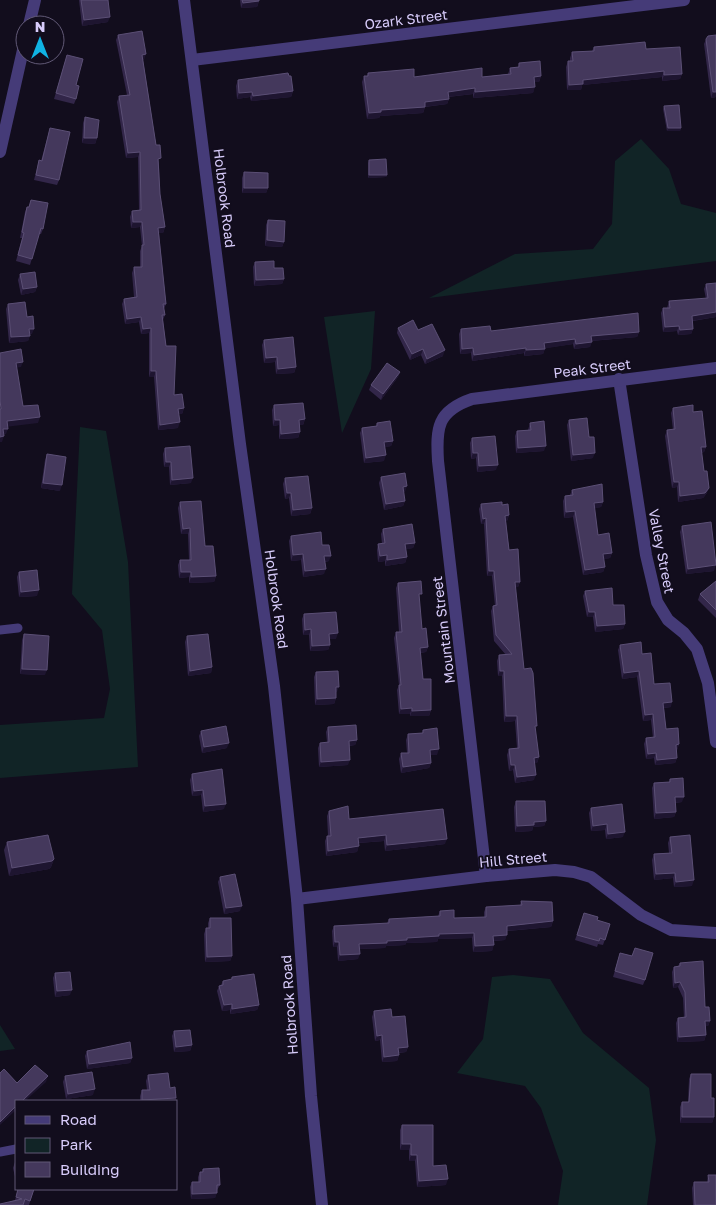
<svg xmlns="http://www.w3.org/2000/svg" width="716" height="1205" viewBox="0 0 716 1205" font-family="'Golos Text',sans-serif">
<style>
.green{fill:#112426}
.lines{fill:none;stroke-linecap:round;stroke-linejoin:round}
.service{stroke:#453b78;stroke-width:9}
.minor{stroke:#453b78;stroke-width:12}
.tertiary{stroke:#453b78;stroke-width:12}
.wall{fill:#322649}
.shaded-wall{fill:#1e1530}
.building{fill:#44385c;stroke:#5b4f75}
.labels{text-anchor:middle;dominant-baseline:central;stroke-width:4;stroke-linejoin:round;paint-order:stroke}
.street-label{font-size:14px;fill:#d8ccfb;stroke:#120d1d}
</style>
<rect width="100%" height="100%" fill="#120d1d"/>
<g class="green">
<polygon points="641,139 669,169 681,204 716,213 716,261 429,298 515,254 593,249 612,224 615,161"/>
<polygon points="375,311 371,369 342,433 324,317"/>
<polygon points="80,427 106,431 128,562 138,767 0,778 0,725 104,718 110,689 102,630 72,594"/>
<polygon points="513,975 550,979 583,1033 649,1088 656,1140 647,1205 558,1205 563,1171 541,1108 525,1086 457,1073 483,1039 492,977"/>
<polygon points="0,1025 15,1049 0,1051"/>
</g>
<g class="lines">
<g class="service">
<polyline points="0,630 18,628"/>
<polyline points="0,1152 16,1149"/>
</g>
<g class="minor">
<polyline points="192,60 684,0"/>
<polyline points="619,379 646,555 657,602 668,620 684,633 697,649 708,683 716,742"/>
<path d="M486 876 438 461C436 428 437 411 472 399L716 368"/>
<polyline points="297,899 486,876 555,870 574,872 591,877 641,915 671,930 716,933"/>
</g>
<g class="tertiary">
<polyline points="184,0 240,444 274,686 297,899 311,1096 322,1205"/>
<polyline points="29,25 35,0"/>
<polyline points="0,152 25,41"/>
</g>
</g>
<g class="wall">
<polygon points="79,0 108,0 108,22 82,26"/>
<polygon points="240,0 259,0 259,1 257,7 241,8"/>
<polygon points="118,35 144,60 143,60 159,164 160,194 165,227 163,233 159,233 166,304 164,309 165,315 163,320 166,346 174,395 184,408 182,414 178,414 178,428 158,430 154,377 149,377 149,333 141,334 139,322 125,324 122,304 124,299 134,297 132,273 134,267 140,267 140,251 142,246 140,227 131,228 130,217 132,211 139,210 138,157 126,158 117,102 119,96 127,95 116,40"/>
<polygon points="706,39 716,97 711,98 704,44"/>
<polygon points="594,47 646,49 682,74 680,79 662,81 662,77 582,85 581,90 567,90 566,67 568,61 570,61 570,58 572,52 592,51"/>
<polygon points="67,55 76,85 76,99 74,104 54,99"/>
<polygon points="519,63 541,76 539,82 535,82 533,93 473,98 473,94 448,97 449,99 447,104 425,107 423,113 380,116 379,118 367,119 362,82 364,76 367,76 368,73 414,77 482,77 508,74 510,68 518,67"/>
<polygon points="238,80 293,91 291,97 251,101 250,97 237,99 236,86"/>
<polygon points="664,106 681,128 680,131 667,131 663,109"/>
<polygon points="85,117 97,138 95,144 82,143 83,123"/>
<polygon points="50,128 59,180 57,185 34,180 39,160 41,161"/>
<polygon points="369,160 387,175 386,177 368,178 368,163"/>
<polygon points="244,172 268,188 266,193 242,193 242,178"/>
<polygon points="31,200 43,229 41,234 39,234 30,265 16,261 22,238 20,238 25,212 27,207 29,207"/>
<polygon points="268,220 284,242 282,247 265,246 266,225"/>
<polygon points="255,262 274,268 284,279 282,284 254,286 253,267"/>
<polygon points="20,274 37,287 35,292 21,295 18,280"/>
<polygon points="716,283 716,317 693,321 693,329 691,334 678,335 677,331 663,332 661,313 663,308 667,308 669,301 706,299 704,289 706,284"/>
<polygon points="8,304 27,317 32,334 30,334 28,341 9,343 6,309"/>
<polygon points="398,328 418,330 443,356 425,364 421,355 410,360 397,333"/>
<polygon points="461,329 491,331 639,332 637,337 591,341 590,347 574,349 573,344 545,348 543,354 524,356 524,353 472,361 471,353 460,354 459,334"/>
<polygon points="264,340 296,367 294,373 276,374 275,362 264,363 262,345"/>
<polygon points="400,372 398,377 381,400 369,390 371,385"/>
<polygon points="274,405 305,419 303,425 300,425 300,432 298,438 279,439 279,425 273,426 272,410"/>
<polygon points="673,408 693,412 706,447 704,452 701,453 707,493 703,498 678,502 677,487 672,488 665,436 667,430 673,430 671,413"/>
<polygon points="569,420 589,437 593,458 571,461 567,425"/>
<polygon points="377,423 393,441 391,446 385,447 384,461 364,463 360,433 362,428 376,426"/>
<polygon points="530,423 544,451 516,453 515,436 517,431 528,430"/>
<polygon points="472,438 496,470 477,472 476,458 471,459 470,443"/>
<polygon points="165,448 191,483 170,485 169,467 164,467 163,454"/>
<polygon points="47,454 60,491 41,488 45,460"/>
<polygon points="381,477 405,492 403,492 405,501 403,506 384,510 379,483"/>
<polygon points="285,478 312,508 310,514 291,516 289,498 285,499 283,484"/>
<polygon points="572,490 603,502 601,507 594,508 598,535 612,553 610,558 603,559 605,567 603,572 583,575 573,517 564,518 563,501 565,496 570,495"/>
<polygon points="180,502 205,546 216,576 214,582 189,583 189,577 179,578 178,565 180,560 189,560 188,534 181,534 178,508"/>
<polygon points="481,504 502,505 509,515 507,521 506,521 509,550 520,582 518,587 515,587 524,669 535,731 539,757 537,763 534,763 534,780 515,783 513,770 509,771 507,755 509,749 517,748 515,721 504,722 502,676 498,676 497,661 499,655 506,655 494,641 491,611 493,606 495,606 492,576 487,576 484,524 481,524 479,509"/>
<polygon points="682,526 714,571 686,574 680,532"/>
<polygon points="383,529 415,543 413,548 406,549 407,557 405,563 385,566 385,561 378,562 377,550 378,544 382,544 381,534"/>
<polygon points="291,536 322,545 329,561 325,562 324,574 303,577 301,560 291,561 289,541"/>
<polygon points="19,572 37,596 19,597 17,577"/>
<polygon points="716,581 716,618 698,600 700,594"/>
<polygon points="398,583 422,629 428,647 426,652 420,653 423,679 431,710 429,716 410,716 410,714 399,714 397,690 399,685 394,638 396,632 399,632 396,588"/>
<polygon points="585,591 613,605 625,624 623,629 595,632 593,617 587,617 583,596"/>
<polygon points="304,614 336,639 330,639 330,645 328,650 310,651 309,635 303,635 302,619"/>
<polygon points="24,634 45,675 20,674 22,640"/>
<polygon points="187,636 212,667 211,673 188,676 185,642"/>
<polygon points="620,645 642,654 654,684 671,707 664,708 666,729 679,744 677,750 677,758 675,763 655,765 654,758 646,759 644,744 646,738 653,738 651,720 643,721 637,677 622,679 618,650"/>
<polygon points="316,672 337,692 336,692 336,698 334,704 315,705 314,677"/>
<polygon points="328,727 357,740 355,745 349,746 348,765 319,767 318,748 320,743 327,742 326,732"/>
<polygon points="423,730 437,755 430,755 431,763 429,768 401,773 399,759 401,753 407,753 406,740 408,734 422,733"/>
<polygon points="201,731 227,748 202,753 199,736"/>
<polygon points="192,774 224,809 203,812 201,795 192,796 190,780"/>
<polygon points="670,779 682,802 675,803 676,812 674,817 654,819 652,788 654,783 669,782"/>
<polygon points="516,801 546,821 544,826 533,827 532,831 515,832 514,807"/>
<polygon points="591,808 623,837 606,839 605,830 591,831 589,813"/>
<polygon points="329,811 349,819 445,844 385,851 384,841 359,843 357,852 326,856 325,841 327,836 328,836 327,816"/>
<polygon points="670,837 692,886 674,887 673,878 654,880 652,860 654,854 669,853 668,843"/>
<polygon points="7,842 54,859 51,867 49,869 9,876 4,850"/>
<polygon points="220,877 240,911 224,914 218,882"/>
<polygon points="521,901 553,921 551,927 507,931 505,940 494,941 492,951 473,952 472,938 438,939 437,942 406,943 405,945 386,946 385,948 359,949 358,959 338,961 337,947 333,947 332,931 334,926 387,923 389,919 438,916 440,911 454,918 484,917 484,912 486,907 520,905"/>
<polygon points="210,918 232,956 230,961 205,962 204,934 206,928 208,928 208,923"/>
<polygon points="582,919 610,924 603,945 598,944 597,947 575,940"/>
<polygon points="620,953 632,956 645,980 643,985 613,977"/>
<polygon points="680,963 705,1007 710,1021 708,1026 706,1026 706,1035 704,1041 677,1042 676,1023 678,1018 684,1018 683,998 678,987 673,988 672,972 674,967 678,966"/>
<polygon points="55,973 70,995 55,997 53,978"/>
<polygon points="232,977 259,1005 257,1010 230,1014 230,1010 222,1011 217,991 219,986 221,985 223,981 231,980"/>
<polygon points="374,1011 392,1017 408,1047 406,1052 399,1053 399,1055 397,1061 382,1062 380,1040 375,1041 372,1017"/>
<polygon points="174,1031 192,1045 190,1051 174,1052 172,1036"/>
<polygon points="87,1051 132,1058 130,1063 87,1069 85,1056"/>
<polygon points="691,1074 711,1098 714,1117 712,1123 680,1123 680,1107 682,1102 688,1102 689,1079"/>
<polygon points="148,1075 170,1088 176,1098 175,1101 140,1101 140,1096 142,1090 147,1090 146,1081"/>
<polygon points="65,1076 93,1095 66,1099 63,1082"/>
<polygon points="402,1125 433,1166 446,1185 417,1187 415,1161 409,1161 409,1150 400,1150 400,1130"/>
<polygon points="15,1162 16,1162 16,1181 13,1168"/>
<polygon points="203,1169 220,1185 217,1190 215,1198 191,1199 190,1187 192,1182 198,1182 198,1177 200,1172 202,1172"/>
<polygon points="708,1175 716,1205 693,1205 692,1188 694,1182 707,1182"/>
<polygon points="18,1189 34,1189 29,1205 0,1205 15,1200"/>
</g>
<g class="shaded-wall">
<polygon points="259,1 257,7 241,8 243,3"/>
<polygon points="110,17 108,22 82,26 84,20"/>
<polygon points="146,54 144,60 140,60 142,55"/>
<polygon points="664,71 662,77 582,85 581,90 567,90 569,85 583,80"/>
<polygon points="682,74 680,79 662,81 664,75"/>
<polygon points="541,76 539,82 532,82 534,77"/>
<polygon points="535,87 533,93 473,98 475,92"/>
<polygon points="475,88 473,94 446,97 448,92"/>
<polygon points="293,91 291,97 251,101 253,96"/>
<polygon points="252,92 250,97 237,99 239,93"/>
<polygon points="713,92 716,92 716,97 711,98"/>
<polygon points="449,99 447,104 423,107 425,102"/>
<polygon points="425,107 423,113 380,116 379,118 367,119 369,113 381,110"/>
<polygon points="668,128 681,128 680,131 667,131"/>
<polygon points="84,138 97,138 95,144 82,143"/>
<polygon points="140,152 138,157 126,158 128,153"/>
<polygon points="369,175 387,175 386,177 368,178"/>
<polygon points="244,188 268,188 266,193 242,193"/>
<polygon points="133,222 142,222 140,227 131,228"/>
<polygon points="165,227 163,233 156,233 158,228"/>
<polygon points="267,240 284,242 282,247 265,246"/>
<polygon points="284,279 282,284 254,286 256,280"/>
<polygon points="37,287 35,292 21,295 23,289"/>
<polygon points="716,312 716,317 690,321 692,316"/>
<polygon points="141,317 139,322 125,324 127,319"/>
<polygon points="679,326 677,331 663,332 665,327"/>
<polygon points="151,328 149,333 141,334 143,329"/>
<polygon points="29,329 34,329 32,334 27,334"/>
<polygon points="693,329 691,334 678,335 680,330"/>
<polygon points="639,332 637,337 589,341 591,336"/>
<polygon points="30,336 28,341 9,343 11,337"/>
<polygon points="575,339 573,344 542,349 544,343"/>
<polygon points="592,342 590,347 574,349 576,344"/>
<polygon points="473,348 471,353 460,354 462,349"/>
<polygon points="526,348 524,353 472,361 474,355"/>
<polygon points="423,349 421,355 410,360 412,354"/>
<polygon points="545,349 543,354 524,356 526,350"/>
<polygon points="445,350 443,356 425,364 427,359"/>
<polygon points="277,357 275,362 264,363 266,358"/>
<polygon points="23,362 21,367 14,368 16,363"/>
<polygon points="296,367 294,373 276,374 278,369"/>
<polygon points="151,371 156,371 154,377 149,377"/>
<polygon points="400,372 398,377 381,400 383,394"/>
<polygon points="184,408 182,414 176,414 178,409"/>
<polygon points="40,417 38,423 5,427 7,421"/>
<polygon points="305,419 303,425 297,425 299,420"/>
<polygon points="275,420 280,420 279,425 273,426"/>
<polygon points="180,422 178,428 158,430 160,425"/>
<polygon points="3,429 8,429 6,434 1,435"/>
<polygon points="300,432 298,438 279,439 281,434"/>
<polygon points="4,436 2,442 0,442 0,437"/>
<polygon points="393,441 391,446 382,448 384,442"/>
<polygon points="546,446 544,451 516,453 518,448"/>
<polygon points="701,447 706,447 704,452 699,453"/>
<polygon points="473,453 478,453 476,458 471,459"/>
<polygon points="595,453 593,458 571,461 573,455"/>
<polygon points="386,455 384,461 364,463 366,458"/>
<polygon points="166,462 171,462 169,467 164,467"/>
<polygon points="498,465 496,470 477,472 479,466"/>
<polygon points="193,478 191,483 170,485 172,480"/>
<polygon points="674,482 679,482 677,487 672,488"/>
<polygon points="43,483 62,485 60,491 41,488"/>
<polygon points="407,486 405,492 401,493 403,487"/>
<polygon points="709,488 707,493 703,498 678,502 680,496"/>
<polygon points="287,493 291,493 289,498 285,499"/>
<polygon points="405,501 403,506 384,510 386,504"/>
<polygon points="603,502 601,507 592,509 594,503"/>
<polygon points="312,508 310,514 291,516 293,510"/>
<polygon points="575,511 573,517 564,518 566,512"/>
<polygon points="509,515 507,521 503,521 505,516"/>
<polygon points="486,518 484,524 481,524 483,519"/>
<polygon points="190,528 188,534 181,534 183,529"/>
<polygon points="415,543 413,548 403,550 405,544"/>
<polygon points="612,553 610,558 601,560 603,554"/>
<polygon points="303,554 301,560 291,561 293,555"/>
<polygon points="387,555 385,561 378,562 380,556"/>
<polygon points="324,556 331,556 329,561 322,562"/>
<polygon points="407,557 405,563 385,566 387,560"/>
<polygon points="716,565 714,571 686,574 688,569"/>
<polygon points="605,567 603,572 583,575 585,570"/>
<polygon points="326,569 324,574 303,577 305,571"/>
<polygon points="489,571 494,571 492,576 487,576"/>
<polygon points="181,572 191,572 189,577 179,578"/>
<polygon points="216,576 214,582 189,583 191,577"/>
<polygon points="515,582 520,582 518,587 513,588"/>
<polygon points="39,590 37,596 19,597 21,592"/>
<polygon points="589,612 595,612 593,617 587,617"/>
<polygon points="625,624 623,629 595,632 597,626"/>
<polygon points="311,629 309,635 303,635 305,630"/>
<polygon points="338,633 336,639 327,639 329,634"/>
<polygon points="330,645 328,650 310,651 312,646"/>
<polygon points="428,647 426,652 418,653 420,648"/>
<polygon points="212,667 211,673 188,676 190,671"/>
<polygon points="22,669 47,670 45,675 20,674"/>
<polygon points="500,671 504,671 502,676 498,676"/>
<polygon points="639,671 637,677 622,679 624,673"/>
<polygon points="336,687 339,687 337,692 334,692"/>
<polygon points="336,698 334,704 315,705 317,699"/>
<polygon points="672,702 671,707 661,708 663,703"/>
<polygon points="412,708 410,714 399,714 401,709"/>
<polygon points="431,710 429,716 410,716 412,711"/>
<polygon points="653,714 651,720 643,721 645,715"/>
<polygon points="506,716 517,716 515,721 504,722"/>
<polygon points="357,740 355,745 347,746 349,741"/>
<polygon points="229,743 227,748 202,753 204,747"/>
<polygon points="679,744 677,750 674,750 676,745"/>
<polygon points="439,749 437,755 428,755 430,750"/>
<polygon points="656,753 654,758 646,759 648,754"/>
<polygon points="539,757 537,763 532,763 534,758"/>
<polygon points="677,758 675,763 655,765 657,760"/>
<polygon points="350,760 348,765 319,767 321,762"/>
<polygon points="431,763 429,768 401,773 403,767"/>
<polygon points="511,765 515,765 513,770 509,771"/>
<polygon points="536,775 534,780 515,783 517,777"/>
<polygon points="203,790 201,795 192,796 194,791"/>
<polygon points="675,797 684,797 682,802 673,803"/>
<polygon points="226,804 224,809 203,812 205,806"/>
<polygon points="676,812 674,817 654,819 656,813"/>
<polygon points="546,821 544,826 533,827 532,831 515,832 517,826 534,822"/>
<polygon points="607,824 605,830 591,831 593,826"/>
<polygon points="625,832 623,837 606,839 608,834"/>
<polygon points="386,835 384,841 356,843 358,838"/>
<polygon points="447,839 445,844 385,851 387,845"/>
<polygon points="359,846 357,852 326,856 328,851"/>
<polygon points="54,859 51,867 49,869 9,876 12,868"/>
<polygon points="675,873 673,878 654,880 656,874"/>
<polygon points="694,880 692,886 674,887 676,882"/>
<polygon points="242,906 240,911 224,914 226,908"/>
<polygon points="553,921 551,927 505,931 507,926"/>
<polygon points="474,933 472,938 438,939 437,942 406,943 405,945 386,946 385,948 357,949 359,944 439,934"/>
<polygon points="507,935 505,940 491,941 493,936"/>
<polygon points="335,942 339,942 337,947 333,947"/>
<polygon points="494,945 492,951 473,952 475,946"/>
<polygon points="360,954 358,959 338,961 340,955"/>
<polygon points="232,956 230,961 205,962 207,957"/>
<polygon points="680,982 678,987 673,988 675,983"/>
<polygon points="72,990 70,995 55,997 57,991"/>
<polygon points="232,1004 230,1010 222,1011 224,1005"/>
<polygon points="259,1005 257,1010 230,1014 232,1009"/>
<polygon points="705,1021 710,1021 708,1026 703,1026"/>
<polygon points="382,1035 380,1040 375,1041 377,1036"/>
<polygon points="706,1035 704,1041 677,1042 679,1037"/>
<polygon points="192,1045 190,1051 174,1052 176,1047"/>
<polygon points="408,1047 406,1052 396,1053 398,1048"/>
<polygon points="399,1055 397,1061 382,1062 384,1057"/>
<polygon points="132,1058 130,1063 87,1069 89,1064"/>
<polygon points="48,1076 46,1082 25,1101 22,1101"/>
<polygon points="95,1089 93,1095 66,1099 68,1094"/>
<polygon points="176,1098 175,1101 142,1101 142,1100"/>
<polygon points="16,1106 16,1110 0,1125 0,1122"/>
<polygon points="682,1117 714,1117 712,1123 680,1123"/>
<polygon points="402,1144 411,1144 409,1150 400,1150"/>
<polygon points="411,1155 417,1155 415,1161 409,1161"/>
<polygon points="448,1179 446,1185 417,1187 419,1181"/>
<polygon points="217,1193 215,1198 191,1199 192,1194"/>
</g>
<g class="building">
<polygon points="81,0 108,0 110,17 84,20"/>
<polygon points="242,0 259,0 259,1 243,3"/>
<polygon points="142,31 146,54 142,55 156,145 160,145 161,158 158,159 160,194 165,227 158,228 166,304 163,304 165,315 162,315 166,346 176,346 174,395 182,394 184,408 178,409 180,422 160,425 156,371 151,371 151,328 143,329 141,317 127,319 124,299 137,297 134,267 142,267 142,245 144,245 142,222 133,222 132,211 141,210 140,152 128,153 119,96 130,95 118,35"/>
<polygon points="716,35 716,92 713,92 706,39 708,36"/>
<polygon points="645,42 646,49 680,47 682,74 664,75 664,71 583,80 583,84 569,85 568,61 573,61 572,52 594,51 594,47"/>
<polygon points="67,55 83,59 76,85 79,86 76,99 56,93"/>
<polygon points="540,61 541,76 534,77 535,87 475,92 475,88 448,92 449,99 425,102 425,107 381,110 381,112 369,113 364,76 368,76 368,73 414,69 414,77 482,68 482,77 511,74 510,68 519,67 519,63"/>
<polygon points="288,73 289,76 291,76 293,91 253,96 252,92 239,93 238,80"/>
<polygon points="679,105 681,128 668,128 664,106"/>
<polygon points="85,117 99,120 97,138 84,138"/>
<polygon points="50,128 70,132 59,180 36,175 39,160 42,161"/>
<polygon points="386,159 387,175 369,175 369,160"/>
<polygon points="244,172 268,173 268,188 244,188"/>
<polygon points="31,200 48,203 43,229 41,228 32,259 18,255 24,233 22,232 27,207 29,207"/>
<polygon points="268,220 285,221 284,242 267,240"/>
<polygon points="274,261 274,268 283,268 284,279 256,280 255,262"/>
<polygon points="35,272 37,287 23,289 20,274"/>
<polygon points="716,283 716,312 692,316 693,329 680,330 679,326 665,327 663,308 670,308 669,301 708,298 706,284"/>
<polygon points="25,302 27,317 33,316 34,329 29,329 30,336 11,337 8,304"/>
<polygon points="638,313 639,332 591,336 592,342 576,344 575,339 544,343 545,349 526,350 526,348 474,355 473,348 462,349 461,329 490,326 491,331"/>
<polygon points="413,320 418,330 432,324 445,350 427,359 423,349 412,354 398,328"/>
<polygon points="293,337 296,367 278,369 277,357 266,358 264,340"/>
<polygon points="21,349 23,362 16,363 23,406 38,405 40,417 7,421 8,429 3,429 4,436 0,437 0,409 1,409 0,400 0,353"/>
<polygon points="387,363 400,372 383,394 371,385"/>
<polygon points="303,403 305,419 299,420 300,432 281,434 280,420 275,420 274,405"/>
<polygon points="693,405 693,412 702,411 706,447 701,447 704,471 707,471 709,488 705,493 680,496 679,482 674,482 667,430 675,429 673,408"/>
<polygon points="587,418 589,437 594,437 595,453 573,455 569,420"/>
<polygon points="390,421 393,441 384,442 386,455 366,458 362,428 377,426 377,423"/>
<polygon points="544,421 546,446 518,448 517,431 531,430 530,423"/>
<polygon points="495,436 498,465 479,466 478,453 473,453 472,438"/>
<polygon points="190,446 193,478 172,480 171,462 166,462 165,448"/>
<polygon points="47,454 66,457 62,485 43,483"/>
<polygon points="405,473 407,486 403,487 405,501 386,504 381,477"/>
<polygon points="308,476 312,508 293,510 291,493 287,493 285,478"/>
<polygon points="602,484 603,502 594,503 598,535 609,533 612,553 603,554 605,567 585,570 575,511 566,512 565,496 573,495 572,490"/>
<polygon points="201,501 205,546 213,546 216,576 191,577 191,572 181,572 180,560 191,560 190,528 183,529 180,502"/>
<polygon points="502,502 502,505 508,504 509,515 505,516 509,550 518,549 520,582 515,582 524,669 531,668 533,673 537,726 535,726 539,757 534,758 536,775 517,777 515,765 511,765 509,749 519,748 517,716 506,716 504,671 500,671 499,655 512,654 496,635 493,606 497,605 494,571 489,571 486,518 483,519 481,504"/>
<polygon points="711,522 716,565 688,569 682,526"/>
<polygon points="412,524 415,543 405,544 407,557 387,560 387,555 380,556 378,544 385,543 383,529"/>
<polygon points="321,532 322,545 329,545 331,556 324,556 326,569 305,571 303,554 293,555 291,536"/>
<polygon points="37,570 39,590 21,592 19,572"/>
<polygon points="421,581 422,594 419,594 422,629 426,628 428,647 420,648 423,679 431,679 431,710 412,711 412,708 401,709 399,685 401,685 396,632 402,632 398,583"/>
<polygon points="716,581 716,610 700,594"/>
<polygon points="612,588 613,605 624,605 625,624 597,626 595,612 589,612 585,591"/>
<polygon points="336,612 338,633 329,634 330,645 312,646 311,629 305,630 304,614"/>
<polygon points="24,634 49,636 47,670 22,669"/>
<polygon points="208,634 212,667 190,671 187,636"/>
<polygon points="641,642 642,654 651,653 654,684 670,683 672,702 663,703 666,729 678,728 679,744 676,745 677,758 657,760 656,753 648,754 646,738 655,737 653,714 645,715 639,671 624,673 620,645"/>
<polygon points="338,671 339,687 336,687 336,698 317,699 316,672"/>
<polygon points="356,725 357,740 349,741 350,760 321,762 320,743 329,742 328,727"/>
<polygon points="226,726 229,743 204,747 201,731"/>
<polygon points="437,728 439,749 430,750 431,763 403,767 401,753 409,753 408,734 423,733 423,730"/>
<polygon points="222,769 226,804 205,806 203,790 194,791 192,774"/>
<polygon points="683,778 684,797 675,797 676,812 656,813 654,783 670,782 670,779"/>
<polygon points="516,801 545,801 546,821 534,822 534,825 517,826"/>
<polygon points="622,804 625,832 608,834 607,824 593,826 591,808"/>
<polygon points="348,806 349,819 443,809 447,839 387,845 386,835 358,838 359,846 328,851 327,836 331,836 329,811"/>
<polygon points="48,835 54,859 52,861 12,868 7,842"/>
<polygon points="690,835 694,880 676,882 675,873 656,874 654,854 672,853 670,837"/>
<polygon points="235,874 242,906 226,908 220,877"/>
<polygon points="521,901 552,902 553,921 507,926 507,935 493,936 494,945 475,946 474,933 439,934 439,936 407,938 407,940 387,941 387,943 359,944 360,954 340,955 339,942 335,942 334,926 389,923 389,919 440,916 440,911 454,910 454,918 486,917 486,907 522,905"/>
<polygon points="584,913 598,917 597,920 610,924 605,940 600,938 599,941 577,935"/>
<polygon points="210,918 231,918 232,956 207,957 206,928 210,928"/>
<polygon points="635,948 653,953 645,980 615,971 620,953 632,956"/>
<polygon points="703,961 705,1007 709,1007 710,1021 705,1021 706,1035 679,1037 678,1018 686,1017 685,992 680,982 675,983 674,967 680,966 680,963"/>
<polygon points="70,972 72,990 57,991 55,973"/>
<polygon points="254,974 259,1005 232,1009 232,1004 224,1005 219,986 223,985 223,981 232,979 232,977"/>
<polygon points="391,1009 392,1017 405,1016 408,1047 398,1048 399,1055 384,1057 382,1035 377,1036 374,1011"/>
<polygon points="190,1030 192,1045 176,1047 174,1031"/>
<polygon points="130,1042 132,1058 89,1064 87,1051"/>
<polygon points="35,1065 48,1076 22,1101 16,1101 16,1106 0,1122 0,1073 4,1069 17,1083"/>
<polygon points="92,1072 95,1089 68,1094 65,1076"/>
<polygon points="168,1073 170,1088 175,1087 176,1098 142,1100 142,1090 150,1090 148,1075"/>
<polygon points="691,1074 711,1074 711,1098 714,1098 714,1117 682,1117 682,1102 689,1102"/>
<polygon points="402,1125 433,1125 433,1166 446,1165 448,1179 419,1181 417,1155 411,1155 411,1144 402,1144"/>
<polygon points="219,1168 220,1185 217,1185 217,1193 192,1194 192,1182 200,1182 200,1172 203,1172 203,1169"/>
<polygon points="708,1175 716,1175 716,1205 695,1205 694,1182 709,1182"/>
<polygon points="18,1189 34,1189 30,1201 25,1199 23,1205 0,1205 0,1204 22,1199 16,1197"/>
</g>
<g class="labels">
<g class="street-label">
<text transform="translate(406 19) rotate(-7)">Ozark Street</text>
<text transform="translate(225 198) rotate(83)">Holbrook Road</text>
<text transform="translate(592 368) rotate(-7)">Peak Street</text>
<text transform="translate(662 551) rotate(79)">Valley Street</text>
<text transform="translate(277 599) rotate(82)">Holbrook Road</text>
<text transform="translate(443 630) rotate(-97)">Mountain Street</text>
<text transform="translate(513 859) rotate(-5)">Hill Street</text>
<text transform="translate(289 1005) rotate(-94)">Holbrook Road</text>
</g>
</g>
<rect x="15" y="1100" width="162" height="90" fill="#120d1d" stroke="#615976"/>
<rect x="25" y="1116" width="25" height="8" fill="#453b78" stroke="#615976"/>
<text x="60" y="1125" font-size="15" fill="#d8ccfb">Road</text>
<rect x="25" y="1138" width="25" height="15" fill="#112426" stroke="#615976"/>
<text x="60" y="1150" font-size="15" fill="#d8ccfb">Park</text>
<rect x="25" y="1162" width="25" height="15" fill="#44385c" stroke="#615976"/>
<text x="60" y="1175" font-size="15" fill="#d8ccfb">Building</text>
<g transform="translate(40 40)"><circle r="24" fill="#120d1d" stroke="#615976"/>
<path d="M0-4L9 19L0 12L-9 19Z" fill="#10b3e3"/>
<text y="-8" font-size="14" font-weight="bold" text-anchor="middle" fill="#d8ccfb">N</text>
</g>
</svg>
